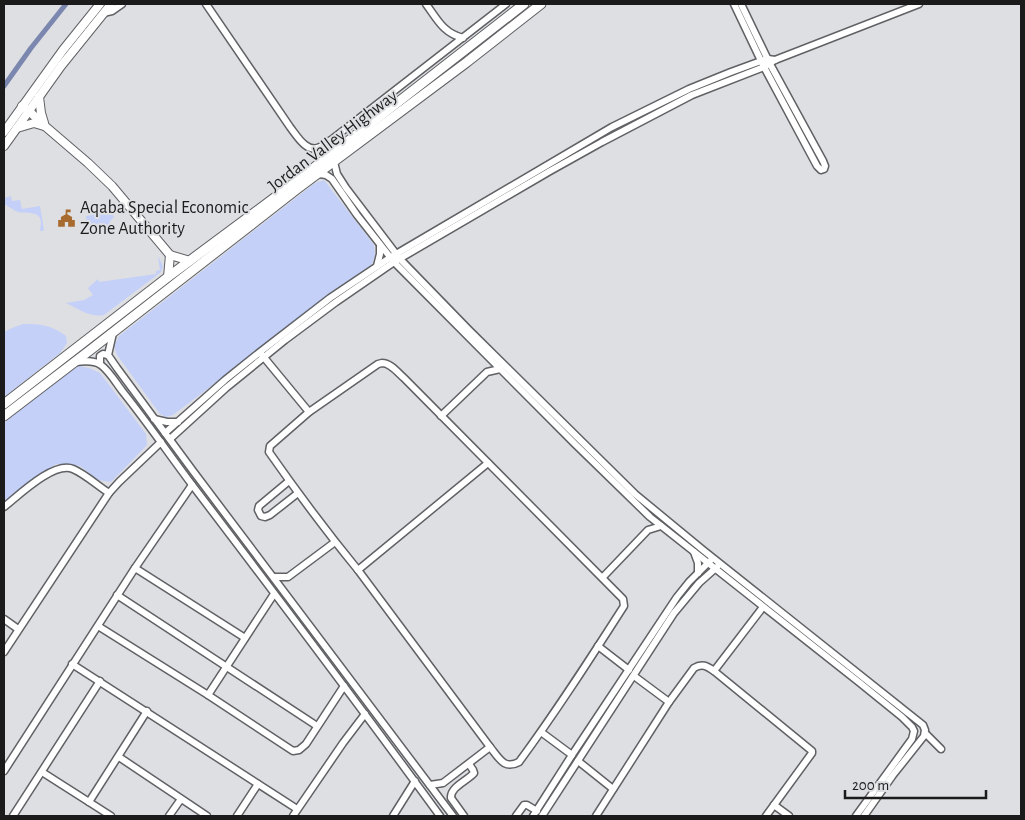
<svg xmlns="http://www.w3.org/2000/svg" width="1025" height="820" viewBox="0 0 1025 820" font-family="'Alegreya Sans',sans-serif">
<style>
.green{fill:#c4d0f8}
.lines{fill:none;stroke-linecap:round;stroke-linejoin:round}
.canal{stroke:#7b87ae;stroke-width:5}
.minor-casing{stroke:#606164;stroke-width:9}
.major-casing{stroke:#606164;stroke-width:10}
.highway-casing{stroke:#606164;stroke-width:11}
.minor{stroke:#fff;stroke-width:6}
.major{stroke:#fff;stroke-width:8}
.highway{stroke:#fff;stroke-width:9}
.labels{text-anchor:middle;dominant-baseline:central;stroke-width:4;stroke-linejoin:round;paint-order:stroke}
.street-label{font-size:18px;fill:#1b1b1c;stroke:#dedfe3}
.poi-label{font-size:18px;fill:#1b1b1c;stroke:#dedfe3;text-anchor:start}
</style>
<rect width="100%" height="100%" fill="#dedfe3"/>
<g class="green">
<polygon points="324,180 374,245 375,255 372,264 173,415 166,417 160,414 117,355 114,346 119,336 315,183"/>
<path d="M11 196 12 201 20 200 22 209 40 206 44 230 42 231H40C40 228 41 225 41 223 41 210 26 214 18 212 13 210 8 206 4 204V198Z"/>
<polygon points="112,213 114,217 110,221 108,226 103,227 102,225 87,226 86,216 112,212"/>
<path d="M158 256 163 266 161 272 104 315C90 318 79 309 66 303L84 300 93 295 88 288 98 279 99 282 156 274V271L160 270Z"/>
<path d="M23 324C42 324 50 325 66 336L67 343 60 353 4 397V332L12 328Z"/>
<polygon points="79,366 89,368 100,373 146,434 147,445 111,482 98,480 80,466 56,464 4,502 4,423 68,373"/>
</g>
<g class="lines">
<polyline class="canal" points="4,86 31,48 66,4"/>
<defs>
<g id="minor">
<path d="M206 4 290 127C297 136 307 154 320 147 323 145 327 142 331 140L506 4"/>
<path d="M426 4C437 19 443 33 463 38"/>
<polyline points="734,4 764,67 817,166 821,170 824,169 825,166 823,161 770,64 741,4"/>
<polyline points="103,13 112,11 122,4"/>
<polyline points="334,162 337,174 346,188 400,259 469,330 635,494 703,550 923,725 925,730 924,736 893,775 864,816"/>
<polyline points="319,174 326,175 332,179 357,215 394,262 550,171 602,142 692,95 764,67 775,60 919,4"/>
<polyline points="377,266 380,254 380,245"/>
<polyline points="113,333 108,355 117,368 193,471 453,816"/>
<polyline points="262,355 309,412"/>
<path d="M76 362C84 361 94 360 101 365 110 372 116 383 123 392 147 422 169 454 193 486 276 595 359 705 440 816"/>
<path d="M382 363C391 363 398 373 404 378L623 599 624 606C590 659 556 712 519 762 504 770 499 758 490 747L358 570C326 531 297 492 269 452L270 446 309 412 378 364Z"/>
<polyline points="100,364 100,356 103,354 108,355"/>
<polyline points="441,416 487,372 500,369"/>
<polyline points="154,419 167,422 178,422"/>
<polyline points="165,433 225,380 260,352 330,298 391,257 612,127 689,89 731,72 761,61 768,59 775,60"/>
<polyline points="170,439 226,388 285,340 336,302 394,262 575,444 650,517 860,683 902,717 912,727 914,731 912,739 856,816"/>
<polyline points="289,481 259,506 258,510 261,516 265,517 270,515 298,493"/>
<path d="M4 507C19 495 54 461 73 469 85 474 98 486 109 493"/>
<polyline points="694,552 698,563 698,573"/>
<polyline points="135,568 245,638"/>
<polyline points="358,570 488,463"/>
<polyline points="274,577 288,577 335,542"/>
<polyline points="603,577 648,530 661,526"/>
<polyline points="117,595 317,726"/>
<polyline points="4,619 18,629"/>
<polyline points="98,626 208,695 293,751 299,750 306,744 344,686"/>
<polyline points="598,646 629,670"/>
<polyline points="4,652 109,493 119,482 161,442"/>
<polyline points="72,664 297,809"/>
<polyline points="714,671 763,607"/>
<polyline points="634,676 669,702"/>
<polyline points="208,695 274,594"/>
<polyline points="541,732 572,755"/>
<polyline points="925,733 941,749"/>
<polyline points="119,757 207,816"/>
<polyline points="578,761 613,789"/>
<polyline points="4,771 135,568 192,485"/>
<polyline points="42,772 111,816"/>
<polyline points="430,785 443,783 490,747"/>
<polyline points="89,802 147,711"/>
<polyline points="774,805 789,816"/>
<polyline points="13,816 100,681"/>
<polyline points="169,816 181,799"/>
<polyline points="237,816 258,784"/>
<polyline points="293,816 343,743 365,714"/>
<polyline points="393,816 415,781"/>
<path d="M464 816 451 798C450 787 467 781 474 773L473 770 469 764"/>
<polyline points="516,816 524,805 527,805 537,811"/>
<polyline points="533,816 572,755 677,597 689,582 710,561"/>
<polyline points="542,816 674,613 699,583 717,567"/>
<path d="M596 816 669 702 694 668C702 663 707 666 714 671L812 751V753L766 816"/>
</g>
<g id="major">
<polyline points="39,97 41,113 44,123"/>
<polyline points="22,106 30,112 46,127 88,163 112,186 170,255 190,261"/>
<polyline points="17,128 34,123 44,126"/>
<polyline points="4,132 63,50 100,4"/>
<polyline points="4,146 61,66 111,4"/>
<polyline points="168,277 170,255"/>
</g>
<g id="highway">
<polyline points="4,404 168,277 293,184 524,4"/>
<polyline points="4,416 89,351 297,189 467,62 541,4"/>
</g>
</defs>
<use href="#minor" class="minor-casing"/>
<use href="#major" class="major-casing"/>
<use href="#highway" class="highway-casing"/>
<use href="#minor" class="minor"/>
<use href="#major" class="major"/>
<use href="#highway" class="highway"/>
</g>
<defs>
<symbol id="civic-bare" viewBox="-9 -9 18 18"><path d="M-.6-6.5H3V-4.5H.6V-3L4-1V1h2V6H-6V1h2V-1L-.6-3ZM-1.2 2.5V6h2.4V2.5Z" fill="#a86b2f" stroke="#dedfe3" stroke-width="2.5" paint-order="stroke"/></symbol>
</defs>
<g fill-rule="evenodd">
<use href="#civic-bare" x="54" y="206" width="25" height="25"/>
</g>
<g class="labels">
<g class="street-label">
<text transform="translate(333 141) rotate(-37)">Jordan Valley Highway</text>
</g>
<g class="poi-label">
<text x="80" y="208">Aqaba Special Economic<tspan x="80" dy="21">Zone Authority</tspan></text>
</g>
</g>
<rect width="1025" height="820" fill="none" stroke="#1b1b1c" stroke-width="10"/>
<path d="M845 790v8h141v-8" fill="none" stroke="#1b1b1c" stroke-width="2.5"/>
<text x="852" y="790" font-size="15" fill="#1b1b1c" stroke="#dedfe3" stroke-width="4" paint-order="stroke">200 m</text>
</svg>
